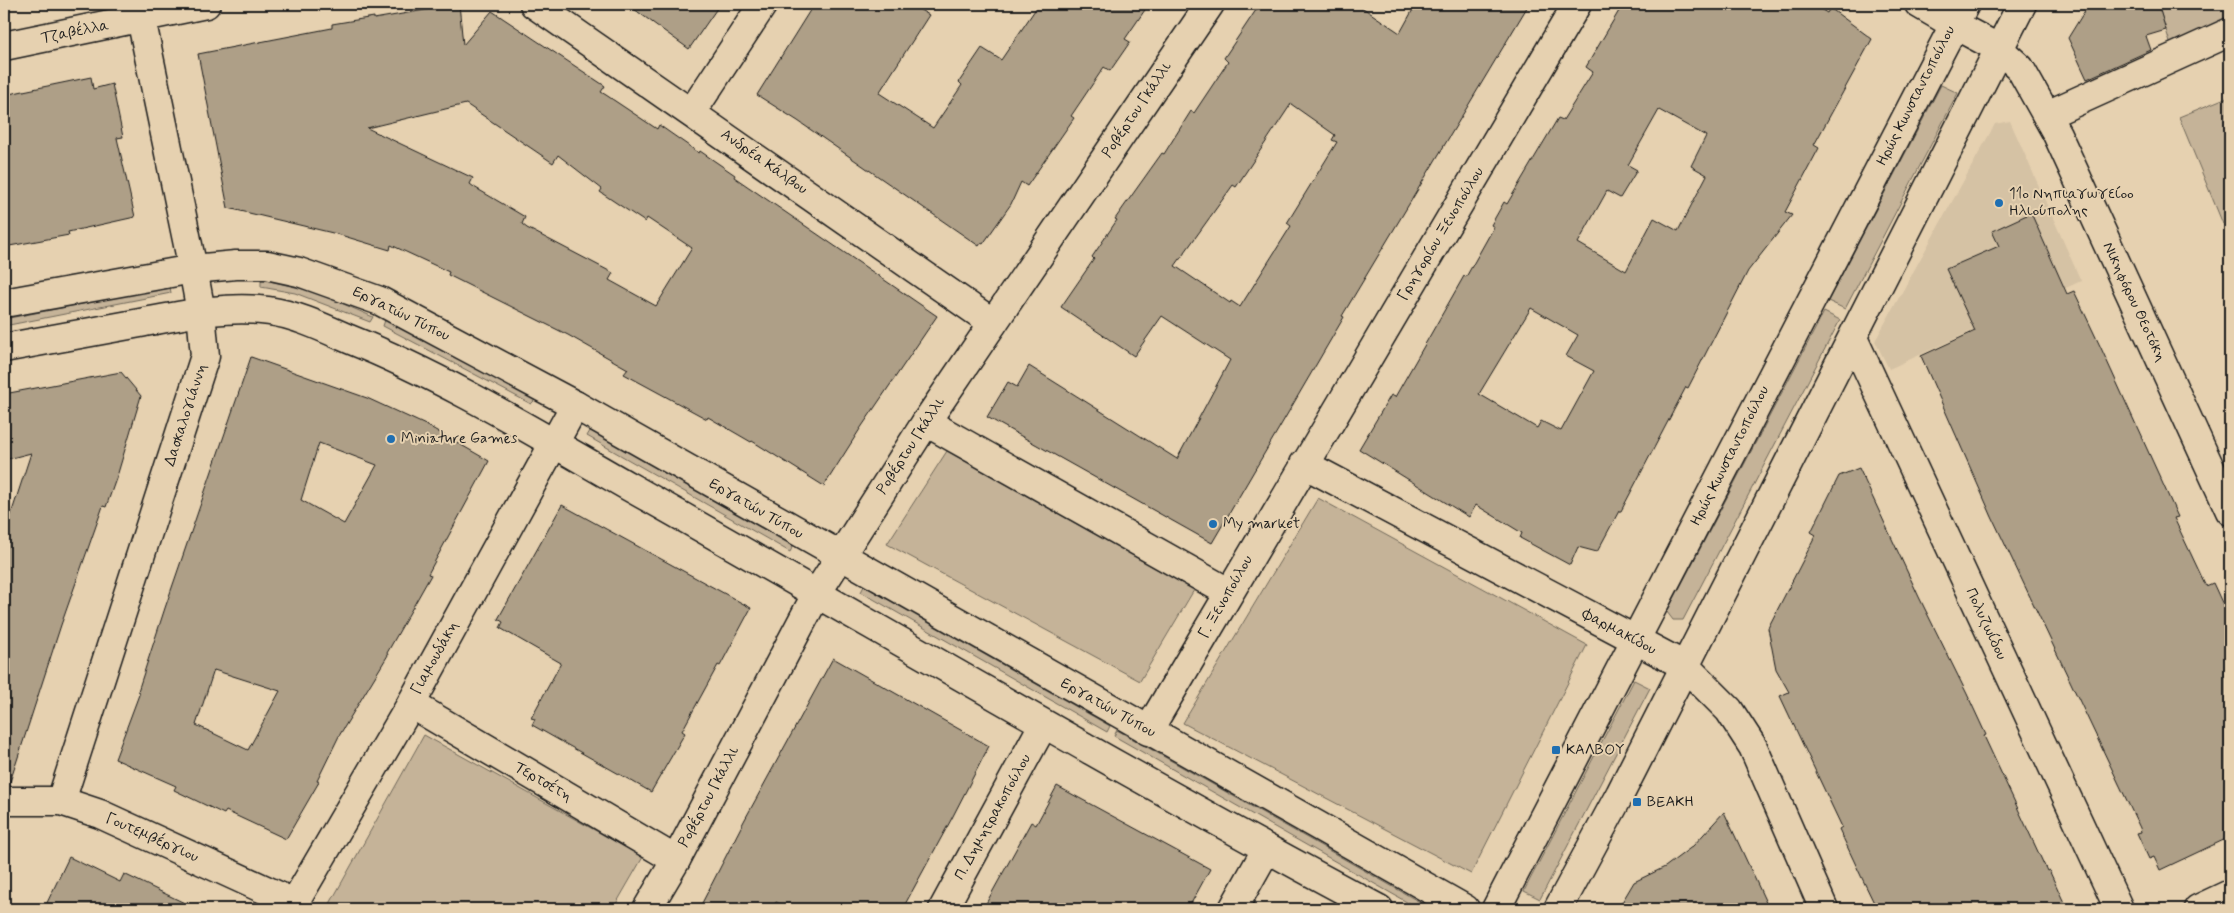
<svg xmlns="http://www.w3.org/2000/svg" width="2234" height="913" viewBox="0 0 2234 913" font-family="Mynerve,sans-serif">
<style>
.built{fill:#d5c2a4}
.green{fill:#c5b398;stroke:#70685a}
.building{fill:#ae9f87;stroke:#1c1c1c;fill-rule:evenodd}
.lines{fill:none;stroke-linecap:round;stroke-linejoin:round}
.street-casing{stroke:#1c1c1c;stroke-width:31}
.secondary-casing{stroke:#1c1c1c;stroke-width:31}
.street{stroke:#e6d1b0;stroke-width:28}
.secondary{stroke:#e6d1b0;stroke-width:28}
.poi-dot{fill:#1f6fb2;stroke:#e6d1b0;stroke-width:2}
.labels{text-anchor:middle;dominant-baseline:central;stroke-width:4;stroke-linejoin:round;paint-order:stroke}
.street-label{font-size:15px;fill:#1c1c1c;stroke:#e6d1b0}
.poi-label{font-size:15px;fill:#1c1c1c;stroke:#e6d1b0;text-anchor:start}
</style>
<rect width="100%" height="100%" fill="#e6d1b0"/>
<filter id="ink" filterUnits="userSpaceOnUse"><feTurbulence type="fractalNoise" baseFrequency=".02" numOctaves="2"/><feDisplacementMap in="SourceGraphic" scale="10" xChannelSelector="R" yChannelSelector="G"/><feConvolveMatrix kernelMatrix="1 2 1 2 8 2 1 2 1" color-interpolation-filters="sRGB"/></filter>
<g filter="url(#ink)">
<polygon class="built" points="2010,121 2081,281 1889,369 1875,341 1995,124"/>
<g class="green">
<polygon points="2158,4 2230,4 2230,19 2171,46"/>
<polygon points="1941,85 1958,93 1845,309 1828,301"/>
<polygon points="2230,96 2230,221 2223,224 2179,117"/>
<polygon points="261,279 316,292 373,317 370,322 295,293 261,287"/>
<polygon points="170,287 171,293 4,326 4,319"/>
<polygon points="1824,312 1840,320 1683,620 1673,620 1667,612"/>
<polygon points="385,320 427,340 535,400 531,404 383,326"/>
<polygon points="590,431 793,546 790,552 587,436"/>
<polygon points="947,451 1194,590 1140,681 887,544"/>
<polygon points="1318,498 1587,645 1471,874 1183,723"/>
<polygon points="864,586 1110,726 1107,732 861,592"/>
<polygon points="1634,680 1650,688 1540,899 1524,891"/>
<polygon points="1117,730 1432,909 1419,909 1114,736"/>
<polygon points="424,735 643,857 613,909 327,909"/>
</g>
<g class="building">
<path d="M459 4 463 45 492 11 605 86 601 92 606 95 657 129 659 125 699 153 700 151 735 175 734 177 937 316 860 429 824 486 752 441 751 442 708 417 707 419 624 374 628 369 568 335 448 275 449 272 391 245 390 250 337 234 228 208 198 54 332 28V24L374 17V19ZM466 104 553 163 558 155 602 189 600 192 645 222 647 218 692 248 656 306 609 280 613 273 527 228 522 224 525 217 474 187 470 184 473 178 367 128Z"/>
<polygon points="627,4 720,4 689,49"/>
<polygon points="814,4 910,4 929,15 879,93 933,128 962,85 959,82 982,48 1001,60 1039,4 1149,4 1125,39 1130,42 1110,71 1104,67 1071,116 1074,118 1027,186 1021,182 1011,204 983,244 981,243 979,246 798,121 757,95"/>
<path d="M1260 4H1357L1400 33 1416 4H1529L1342 316 1344 317 1212 543 987 417 1008 382 1017 387 1029 366 1177 459 1230 360 1162 316 1134 356 1061 307 1094 259 1092 257 1117 220 1115 219 1162 153 1164 154 1191 111 1194 113 1228 62 1224 58ZM1291 104 1335 135 1332 140 1337 142 1287 223 1291 226 1240 307 1231 301 1230 303 1175 266 1233 185 1236 187Z"/>
<path d="M1623 4H1812L1827 13 1830 8 1872 39 1814 145 1819 148 1785 212 1792 215 1748 271 1688 388 1686 387 1621 511H1619L1597 552 1578 547 1570 565 1520 538 1522 533 1476 505 1469 517 1359 449 1391 395 1395 397 1464 276 1466 277 1494 227 1491 225 1504 202 1507 204 1558 118 1563 120 1593 72 1586 67ZM1659 110 1706 136 1691 166 1707 175 1678 231 1654 218 1626 271 1578 243 1607 191 1620 198 1637 170 1628 165ZM1531 308 1578 335 1566 356 1594 371 1561 431 1541 421 1537 428 1479 394Z"/>
<polygon points="2089,4 2158,4 2166,30 2146,36 2151,50 2087,79 2068,38"/>
<polygon points="91,77 93,89 112,84 123,137 117,138 135,217 68,232 69,235 4,247 4,95"/>
<polygon points="2031,213 2067,294 2074,291 2101,348 2178,517 2174,518 2206,586 2213,583 2230,620 2230,837 2160,870 2154,857 2149,859 2137,833 2141,832 2140,828 1992,517 1921,356 1975,331 1946,269 1999,246 1992,231"/>
<path d="M251 357 367 398 430 427 489 461 428 574 431 575 387 653 388 655 339 736 317 781 319 782 286 839 226 811 224 814 174 790 176 786 115 759 140 692 138 691 165 608ZM319 443 377 465 344 524 301 500ZM214 670 280 691 248 750 196 725Z"/>
<polygon points="121,372 141,396 118,473 106,507 103,506 61,625 9,785 4,785 4,536 31,453 4,460 4,394"/>
<polygon points="1859,468 1919,597 1967,694 1986,735 1984,736 2047,871 2049,870 2067,909 1877,909 1861,876 1839,829 1842,827 1780,696 1789,692 1776,669 1768,628 1816,535 1811,532 1839,476"/>
<polygon points="562,505 751,608 720,666 718,665 682,731 685,733 651,792 532,725 535,719 531,718 561,663 500,628 503,622 498,619"/>
<polygon points="833,658 989,746 952,818 903,908 897,904 894,909 791,909 776,902 771,909 699,909 744,821"/>
<polygon points="1057,786 1210,869 1188,909 983,909 1031,822 1036,825"/>
<polygon points="1724,812 1769,909 1618,909 1634,882 1665,867 1693,846"/>
<polygon points="69,857 120,882 124,874 197,909 44,909"/>
</g>
<g class="lines">
<defs>
<g id="street">
<polyline points="534,4 993,323"/>
<polyline points="1919,4 1953,24 1998,48 2020,68 2057,134 2230,511"/>
<polyline points="692,112 763,4"/>
<polyline points="2047,115 2230,32"/>
<polyline points="4,303 193,269 236,265 267,265 299,272 380,301 575,405 1465,909"/>
<polyline points="1853,338 2119,909"/>
<path d="M4 348C49 340 95 331 140 323 183 315 226 305 269 311 297 315 324 328 349 339 446 378 537 434 628 486 878 627 1125 774 1379 909"/>
<polyline points="926,422 1228,592"/>
<polyline points="1304,464 1685,666 1729,710 1753,747 1824,909"/>
<polyline points="411,704 676,860"/>
<polyline points="1148,731 1577,4"/>
<polyline points="4,801 61,801 100,814 294,903"/>
<polyline points="61,801 205,356 201,312 193,269 141,18"/>
<polyline points="291,909 411,704 575,405"/>
<polyline points="647,909 676,860 817,593 926,422 1210,4"/>
<polyline points="943,909 1043,725"/>
<polyline points="1233,909 1266,850"/>
<polyline points="2198,909 2230,894"/>
</g>
<g id="secondary">
<polyline points="4,46 206,4"/>
<polyline points="1496,909 1965,4"/>
<polyline points="1558,909 1620,794 2022,4"/>
</g>
</defs>
<use href="#street" class="street-casing"/>
<use href="#secondary" class="secondary-casing"/>
<use href="#street" class="street"/>
<use href="#secondary" class="secondary"/>
</g>
</g>
<g class="poi-dot">
<circle cx="1999" cy="203" r="5"/>
<circle cx="391" cy="439" r="5"/>
<circle cx="1213" cy="524" r="5"/>
<rect x="1551" y="745" width="10" height="10" rx="2.5"/>
<rect x="1632" y="797" width="10" height="10" rx="2.5"/>
</g>
<g class="labels">
<g class="street-label">
<text transform="translate(75 32) rotate(-11)">Τζαβέλλα</text>
<text transform="translate(1916 96) rotate(-63)">Ηρώς Κωνσταντοπούλου</text>
<text transform="translate(1137 110) rotate(-56)">Ροβέρτου Γκάλλι</text>
<text transform="translate(764 162) rotate(35)">Ανδρέα Κάλβου</text>
<text transform="translate(1441 234) rotate(-59)">Γρηγορίου Ξενοπούλου</text>
<text transform="translate(2134 302) rotate(65)">Νικηφόρου Θεοτόκη</text>
<text transform="translate(401 314) rotate(26)">Εργατών Τύπου</text>
<text transform="translate(186 415) rotate(-72)">Δασκαλογιάννη</text>
<text transform="translate(911 446) rotate(-57)">Ροβέρτου Γκάλλι</text>
<text transform="translate(1730 456) rotate(-63)">Ηρώς Κωνσταντοπούλου</text>
<text transform="translate(756 509) rotate(30)">Εργατών Τύπου</text>
<text transform="translate(1226 597) rotate(-60)">Γ. Ξενοπούλου</text>
<text transform="translate(1986 624) rotate(65)">Πολυζωίδου</text>
<text transform="translate(1619 632) rotate(28)">Φαρμακίδου</text>
<text transform="translate(435 658) rotate(-61)">Γιαμουδάκη</text>
<text transform="translate(1108 708) rotate(29)">Εργατών Τύπου</text>
<text transform="translate(543 782) rotate(30)">Τερτσέτη</text>
<text transform="translate(709 797) rotate(-62)">Ροβέρτου Γκάλλι</text>
<text transform="translate(993 817) rotate(-61)">Π. Δημητρακοπούλου</text>
<text transform="translate(152 838) rotate(24)">Γουτεμβέργιου</text>
</g>
<g class="poi-label">
<text x="2009" y="194">11ο Νηπιαγωγείοο<tspan x="2009" dy="17">Ηλιούπολης</tspan></text>
<text x="401" y="439">Miniature Games</text>
<text x="1223" y="524">My market</text>
<text x="1566" y="750">ΚΑΛΒΟΥ</text>
<text x="1647" y="802">ΒΕΑΚΗ</text>
</g>
</g>
<rect width="2234" height="913" fill="none" stroke="#e6d1b0" stroke-width="20"/>
<rect x="10" y="10" width="2214" height="893" fill="none" stroke="#1c1c1c" stroke-width="2" filter="url(#ink)"/>
</svg>
